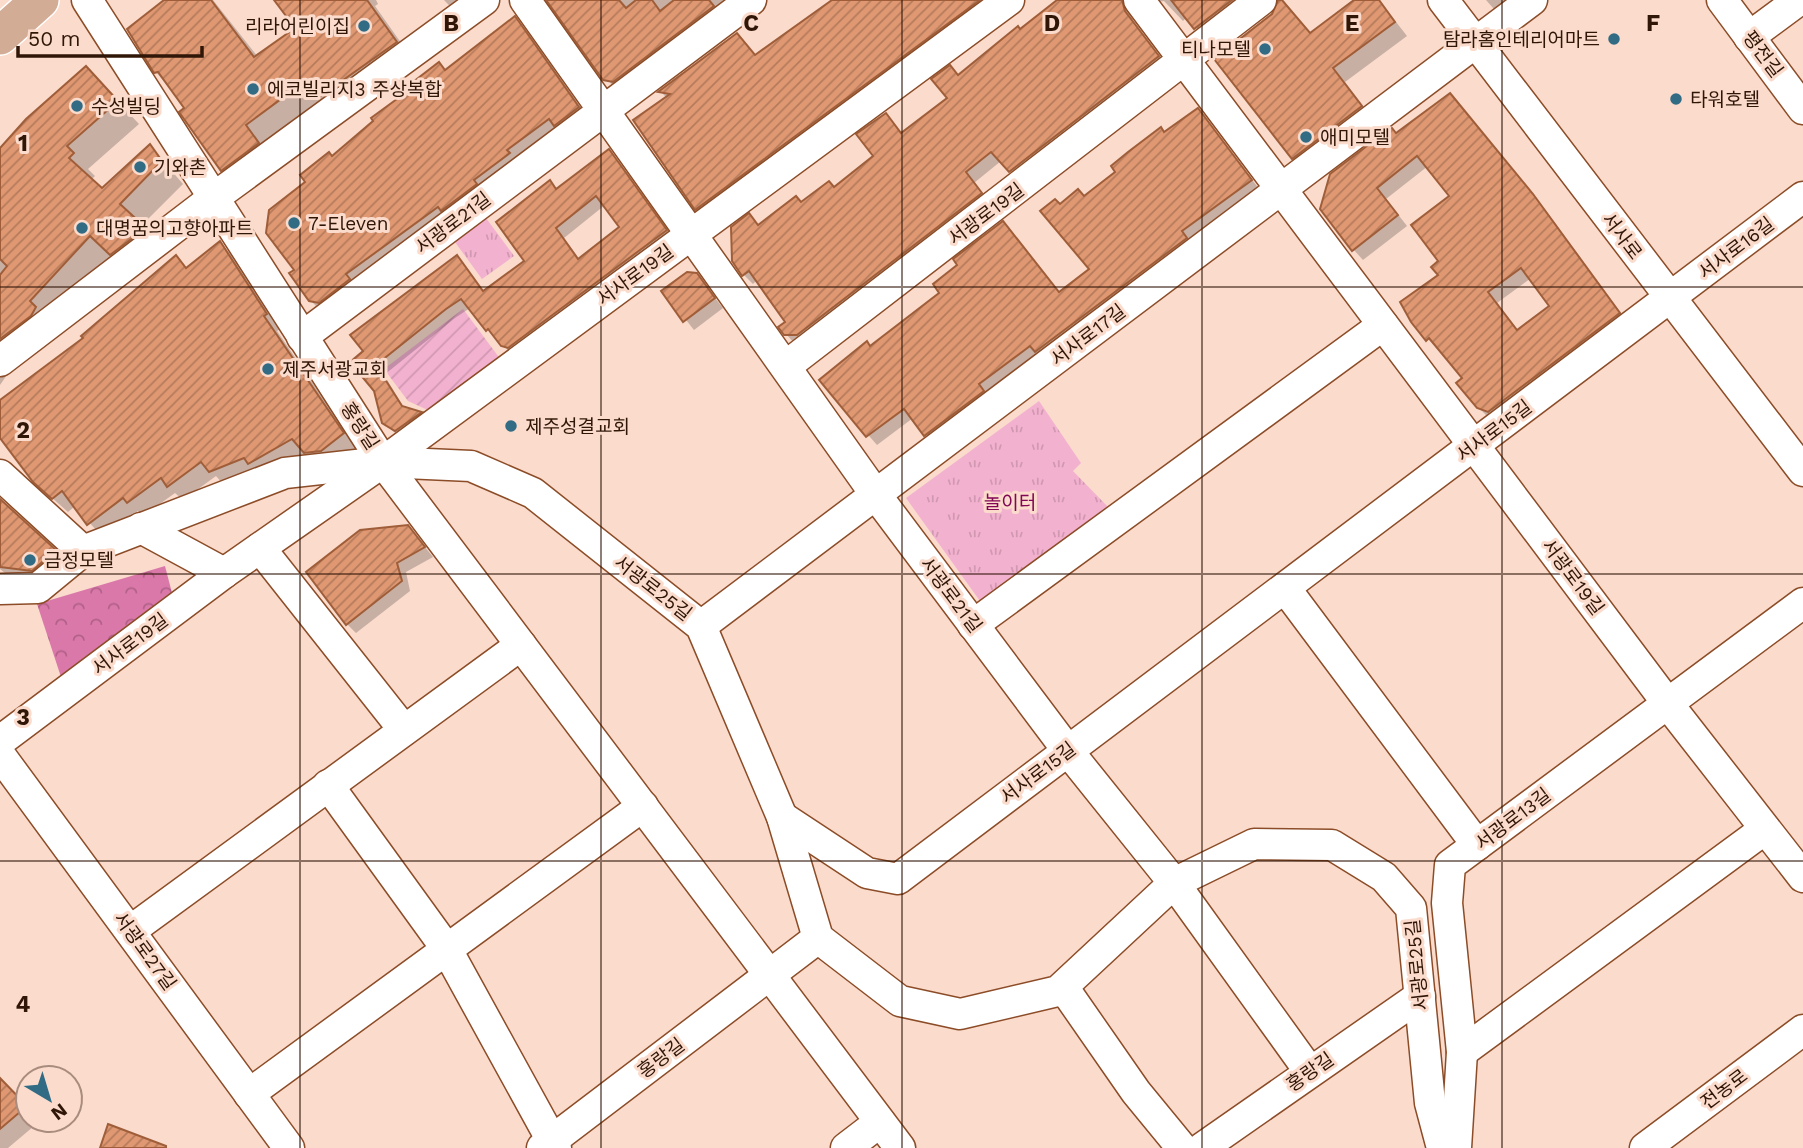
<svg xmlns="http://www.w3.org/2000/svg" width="1803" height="1148" viewBox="0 0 1803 1148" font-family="'Work Sans','Noto Sans KR',sans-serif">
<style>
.grass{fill:url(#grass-tufts)}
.forest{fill:url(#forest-crowns)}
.garden{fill:url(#garden-furrows)}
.shadow{fill:#0003;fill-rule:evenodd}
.building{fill:url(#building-hatch);stroke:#9f5e39;stroke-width:2;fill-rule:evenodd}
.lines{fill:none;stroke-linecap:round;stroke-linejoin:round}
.minor-casing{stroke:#8c4c27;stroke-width:33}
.major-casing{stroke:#fff;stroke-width:40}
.minor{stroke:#fff;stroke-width:30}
.major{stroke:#d3ac96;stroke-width:37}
.grid{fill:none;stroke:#301607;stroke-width:2;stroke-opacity:0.55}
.poi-dot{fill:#316b84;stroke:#fadbcc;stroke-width:2.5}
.labels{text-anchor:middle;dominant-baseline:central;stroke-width:6;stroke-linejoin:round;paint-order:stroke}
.poi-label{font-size:19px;fill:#301607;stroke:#fadbcc;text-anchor:start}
.street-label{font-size:19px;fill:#301607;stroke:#fadbcc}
.park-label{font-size:19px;fill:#820656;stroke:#fadbcc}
.grid-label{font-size:23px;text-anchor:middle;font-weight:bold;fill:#301607;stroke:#fadbcc;stroke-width:6;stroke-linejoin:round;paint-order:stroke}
</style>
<defs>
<pattern id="grass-tufts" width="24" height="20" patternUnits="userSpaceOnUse" patternTransform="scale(1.75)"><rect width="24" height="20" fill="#f3b1d0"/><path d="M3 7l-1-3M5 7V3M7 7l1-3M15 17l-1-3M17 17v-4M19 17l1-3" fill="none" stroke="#d198b1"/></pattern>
<pattern id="forest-crowns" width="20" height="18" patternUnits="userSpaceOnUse" patternTransform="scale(1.75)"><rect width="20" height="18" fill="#da78aa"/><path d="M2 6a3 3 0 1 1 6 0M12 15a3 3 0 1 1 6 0" fill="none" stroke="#b16188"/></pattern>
<pattern id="garden-furrows" width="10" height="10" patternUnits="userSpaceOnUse" patternTransform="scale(1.75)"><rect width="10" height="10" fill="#f3b1d0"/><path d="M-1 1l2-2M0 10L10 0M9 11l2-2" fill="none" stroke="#d198b1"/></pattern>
<pattern id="building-hatch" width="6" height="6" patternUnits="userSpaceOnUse" patternTransform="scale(1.75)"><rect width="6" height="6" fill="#df9872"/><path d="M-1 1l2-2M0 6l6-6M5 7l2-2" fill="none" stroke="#b57b5c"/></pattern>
</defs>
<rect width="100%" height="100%" fill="#fadbcc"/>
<g class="grass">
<polygon points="483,214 514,256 482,279 452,238"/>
<polygon points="1039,401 1081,463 1073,471 1109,508 980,601 906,498"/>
</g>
<polygon class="forest" points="165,566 172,593 61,677 37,604"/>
<polygon class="garden" points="463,309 501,360 432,412 408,401 384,369"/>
<g class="shadow">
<polygon points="176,0 213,0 258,57 297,28 277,0 376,0 378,4 375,6 416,64 244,191 222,170 187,109 156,72"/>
<polygon points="444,0 488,0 462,19"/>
<polygon points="548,0 746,0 615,89"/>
<polygon points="835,0 1003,0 706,219 697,209 667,98 661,92 746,45 756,56"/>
<polygon points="1060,0 1123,0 1134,22 1167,66 1019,180 1001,161 974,183 990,203 795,344 786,334 787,322 757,280 753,284 744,275 749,216 760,226 835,189 876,157 886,115 902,134 949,99 959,77"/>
<polygon points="1146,0 1281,0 1282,1 1269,4 1213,46 1187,17 1183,21 1164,1 1149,3"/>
<polygon points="1357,0 1379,0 1407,36 1345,82 1374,120 1306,171 1293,158 1286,7 1311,34"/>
<polygon points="1486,0 1524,0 1501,17"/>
<polygon points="515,19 527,31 590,120 323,313 310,300 296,270 308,182 332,158"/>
<polygon points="86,68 139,124 88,169 95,176 91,180 102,191 150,146 183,184 141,226 166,251 11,369 0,385 0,151"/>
<path d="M1460 106 1543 207 1629 324 1489 418 1478 407 1464 379 1412 321 1440 275 1452 196 1428 166 1386 199 1407 226 1363 260 1353 249 1397 135ZM1531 278 1551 306 1518 331 1497 303Z"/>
<polygon points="1198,111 1260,190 935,444 913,418 877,445 821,381 942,294 960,266 1003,223 1060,293 1091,269 1060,206 1084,198"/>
<path d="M609 151 675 240 512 355 470 308 455 318 384 375 405 409 421 413 430 422 405 440 394 432 384 422 375 391 352 362 456 257 485 293 526 261 550 182 557 190ZM605 205 622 227 580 260 564 238Z"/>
<polygon points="220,243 234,257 280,329 277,331 357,448 335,465 320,467 306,453 263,477 224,485 216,476 183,500 175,493 143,516 138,511 103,538 75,506 68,512 50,496 0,435 0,403 85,338 176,257 188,269"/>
<polygon points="696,274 723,308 694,330 664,292"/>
<polygon points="0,503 55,552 77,573 25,589 0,569"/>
<polygon points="408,526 433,557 406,572 410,591 356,633 347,624"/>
<polygon points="0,1080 28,1108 28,1120 40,1121 8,1148 0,1148"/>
</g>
<g class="building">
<polygon points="164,0 211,0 254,57 295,28 274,0 367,0 397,42 319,97 307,80 246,125 259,143 221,171 179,112 184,108 158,72 154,73 127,29"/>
<polygon points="546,0 619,0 626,8 636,0 652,0 660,11 674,0 709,0 714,6 613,82 603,80"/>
<polygon points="832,0 980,0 695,210 633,120 670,94 658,92 737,33 755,55"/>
<polygon points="1057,0 1122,0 1125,11 1159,56 1009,172 991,152 966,172 982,193 797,335 784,335 778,327 785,322 749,271 742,276 732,261 731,227 749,213 758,225 796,196 801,202 829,181 834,187 873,156 856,134 886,113 901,133 947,98 931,79 950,65 958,75 1018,26 1020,29"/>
<polygon points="1171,0 1232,0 1194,29"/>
<polygon points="1278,0 1282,0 1310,33 1354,0 1379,0 1395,22 1333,68 1362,106 1292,159 1214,59 1272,14"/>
<polygon points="515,16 579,107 554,126 549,119 507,150 510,153 474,180 477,184 441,211 438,207 346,274 350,279 319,303 309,301 289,273 294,270 266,233 269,210 305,182 300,175 329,152 332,156 373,121 371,118 412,88 409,85 439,62 445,70"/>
<polygon points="86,66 118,101 67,146 74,153 69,158 102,188 150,144 162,161 120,204 146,228 110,255 90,236 30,301 36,307 31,316 0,339 0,275 7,266 0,259 0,148 26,119"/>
<path d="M1450 93 1533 194 1620 313 1488 412 1477 408 1456 383 1462 378 1429 338 1426 341 1411 322 1400 302 1438 275 1431 267 1438 261 1411 225 1449 196 1417 156 1377 188 1398 215 1352 251 1320 209 1330 174 1384 133 1392 128 1396 133ZM1521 268 1549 306 1517 330 1488 292Z"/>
<polygon points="1198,108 1252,180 1182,231 1187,238 1035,352 1030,346 979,384 984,391 924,436 904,409 866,437 819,380 867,341 870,346 939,293 933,284 957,265 953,259 1003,221 1059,292 1089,269 1040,211 1055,199 1060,204 1078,189 1084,196 1115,172 1111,166 1128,152 1161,127 1164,132"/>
<path d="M609 149 667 230 508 348 501 346 488 329 486 331 461 299 446 309 376 365 402 406 422 412 395 431 382 423 374 391 350 362 363 351 350 335 457 255 483 291 524 261 496 222 550 180 556 189ZM596 196 619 227 578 259 556 228Z"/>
<polygon points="220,241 267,314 264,316 344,433 321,451 304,453 292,439 248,464 244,458 209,472 201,462 167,487 161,478 127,503 123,498 87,525 62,491 52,499 33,482 0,438 0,400 83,338 81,336 176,255 186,268"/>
<polygon points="687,272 697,273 715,298 683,322 661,291"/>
<polygon points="0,499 56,550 32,571 0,567"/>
<polygon points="408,525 425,547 397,563 402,581 346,625 306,572 360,530"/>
<polygon points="0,1078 27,1106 0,1129"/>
<polygon points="108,1124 166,1146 166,1148 100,1148"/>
</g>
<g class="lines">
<defs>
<g id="minor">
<polyline points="87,0 383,462 900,1148"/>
<polyline points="525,0 876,495 1068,751 1174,883 1310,1072"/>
<polyline points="1139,0 1668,704 1803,877"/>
<polyline points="1443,0 1803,471"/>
<polyline points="1722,0 1803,109"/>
<polyline points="1749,37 1799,0"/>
<polyline points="302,337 751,0"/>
<polyline points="0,361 212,199 484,0"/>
<polyline points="786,366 1261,0"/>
<polyline points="0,475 83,551"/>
<polyline points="141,528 224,573"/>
<polyline points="260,548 404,730"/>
<polyline points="1285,588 1477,845"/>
<polyline points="0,589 38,588 83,551 285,473 383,462 471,466 533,493 701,626 782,817 818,938 900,1001 960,1014 1058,991 1174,883 1254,844 1332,845 1384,877 1411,908 1430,1103 1442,1148"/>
<polyline points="973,625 1383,325"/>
<polyline points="701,626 1532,0"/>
<polyline points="0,741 224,573 383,462 1009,0"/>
<polyline points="0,755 289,1148"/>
<polyline points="328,785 446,948 556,1148"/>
<polyline points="782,817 867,873 898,879 1803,197"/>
<polyline points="130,931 521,645"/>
<polyline points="1063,987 1136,1092 1182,1148"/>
<polyline points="1462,1052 1765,829"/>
<polyline points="249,1094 643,806"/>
<polyline points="542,1148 818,938"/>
<polyline points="846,1148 880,1122"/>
<polyline points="1202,1148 1420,996"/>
<polyline points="1456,1148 1462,1052 1447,903 1450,865 1803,603"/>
<polyline points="1645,1148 1803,1030"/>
</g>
<polyline id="major" points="0,36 40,0"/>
</defs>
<use href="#minor" class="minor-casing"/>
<use href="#major" class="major-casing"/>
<use href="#minor" class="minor"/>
<use href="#major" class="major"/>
</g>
<path class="grid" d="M300 0V1148M601 0V1148M902 0V1148M1202 0V1148M1502 0V1148M0 287H1803M0 574H1803M0 861H1803"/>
<g class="poi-dot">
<circle cx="364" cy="26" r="7"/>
<circle cx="1614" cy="39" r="7"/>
<circle cx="1265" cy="49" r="7"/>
<circle cx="253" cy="89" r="7"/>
<circle cx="1676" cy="99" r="7"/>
<circle cx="77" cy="106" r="7"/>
<circle cx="1306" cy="137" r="7"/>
<circle cx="140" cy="167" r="7"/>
<circle cx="294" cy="223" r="7"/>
<circle cx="82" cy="228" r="7"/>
<circle cx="268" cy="369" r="7"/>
<circle cx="511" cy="426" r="7"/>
<circle cx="30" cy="560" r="7"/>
</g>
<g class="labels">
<g class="poi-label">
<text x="350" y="26" text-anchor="end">리라어린이집</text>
<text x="1600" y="39" text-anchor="end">탐라홈인테리어마트</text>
<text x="1251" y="49" text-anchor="end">티나모텔</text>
<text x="267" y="89">에코빌리지3 주상복합</text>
<text x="1690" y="99">타워호텔</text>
<text x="91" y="106">수성빌딩</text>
<text x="1320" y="137">애미모텔</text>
<text x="154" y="167">기와촌</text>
<text x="308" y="223">7-Eleven</text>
<text x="96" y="228">대명꿈의고향아파트</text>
<text x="282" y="369">제주서광교회</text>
<text x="525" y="426">제주성결교회</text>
<text x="44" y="560">금정모텔</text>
</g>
<g class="street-label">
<text transform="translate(1763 54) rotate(53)">평전길</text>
<text transform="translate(986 214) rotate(-37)">서광로19길</text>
<text transform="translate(453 223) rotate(-37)">서광로21길</text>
<text transform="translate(1622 236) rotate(53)">서사로</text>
<text transform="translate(1736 248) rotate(-37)">서사로16길</text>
<text transform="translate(635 275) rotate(-36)">서사로19길</text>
<text transform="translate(1088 335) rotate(-37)">서사로17길</text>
<text transform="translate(360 426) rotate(57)">홍랑길</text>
<text transform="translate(1494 431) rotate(-37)">서사로15길</text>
<text transform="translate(1573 577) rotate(53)">서광로19길</text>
<text transform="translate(653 588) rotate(38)">서광로25길</text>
<text transform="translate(951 595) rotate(53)">서광로21길</text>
<text transform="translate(130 644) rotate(-37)">서사로19길</text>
<text transform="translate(1038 773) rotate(-37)">서사로15길</text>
<text transform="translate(1513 819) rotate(-37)">서광로13길</text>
<text transform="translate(145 951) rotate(54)">서광로27길</text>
<text transform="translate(1417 965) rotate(-96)">서광로25길</text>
<text transform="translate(661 1058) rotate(-37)">홍랑길</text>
<text transform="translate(1310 1072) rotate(-35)">홍랑길</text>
<text transform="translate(1724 1089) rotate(-37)">전농로</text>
</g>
<g class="park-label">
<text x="1010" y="502">놀이터</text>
</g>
</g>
<g class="grid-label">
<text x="451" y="31">B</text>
<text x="751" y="31">C</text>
<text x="1052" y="31">D</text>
<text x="1352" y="31">E</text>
<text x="1653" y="31">F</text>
<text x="23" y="151">1</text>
<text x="23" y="438">2</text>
<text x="23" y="725">3</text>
<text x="23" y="1012">4</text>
</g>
<g transform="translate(49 1099) rotate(142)"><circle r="33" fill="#fadbcc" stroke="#a98c7d" stroke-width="2"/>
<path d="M0-5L12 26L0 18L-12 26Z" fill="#316b84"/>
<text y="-10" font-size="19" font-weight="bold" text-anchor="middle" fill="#301607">N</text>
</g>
<path d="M18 46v10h184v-10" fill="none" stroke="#301607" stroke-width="3.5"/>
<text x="28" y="46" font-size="21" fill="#301607" stroke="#fadbcc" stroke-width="5" paint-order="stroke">50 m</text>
</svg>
